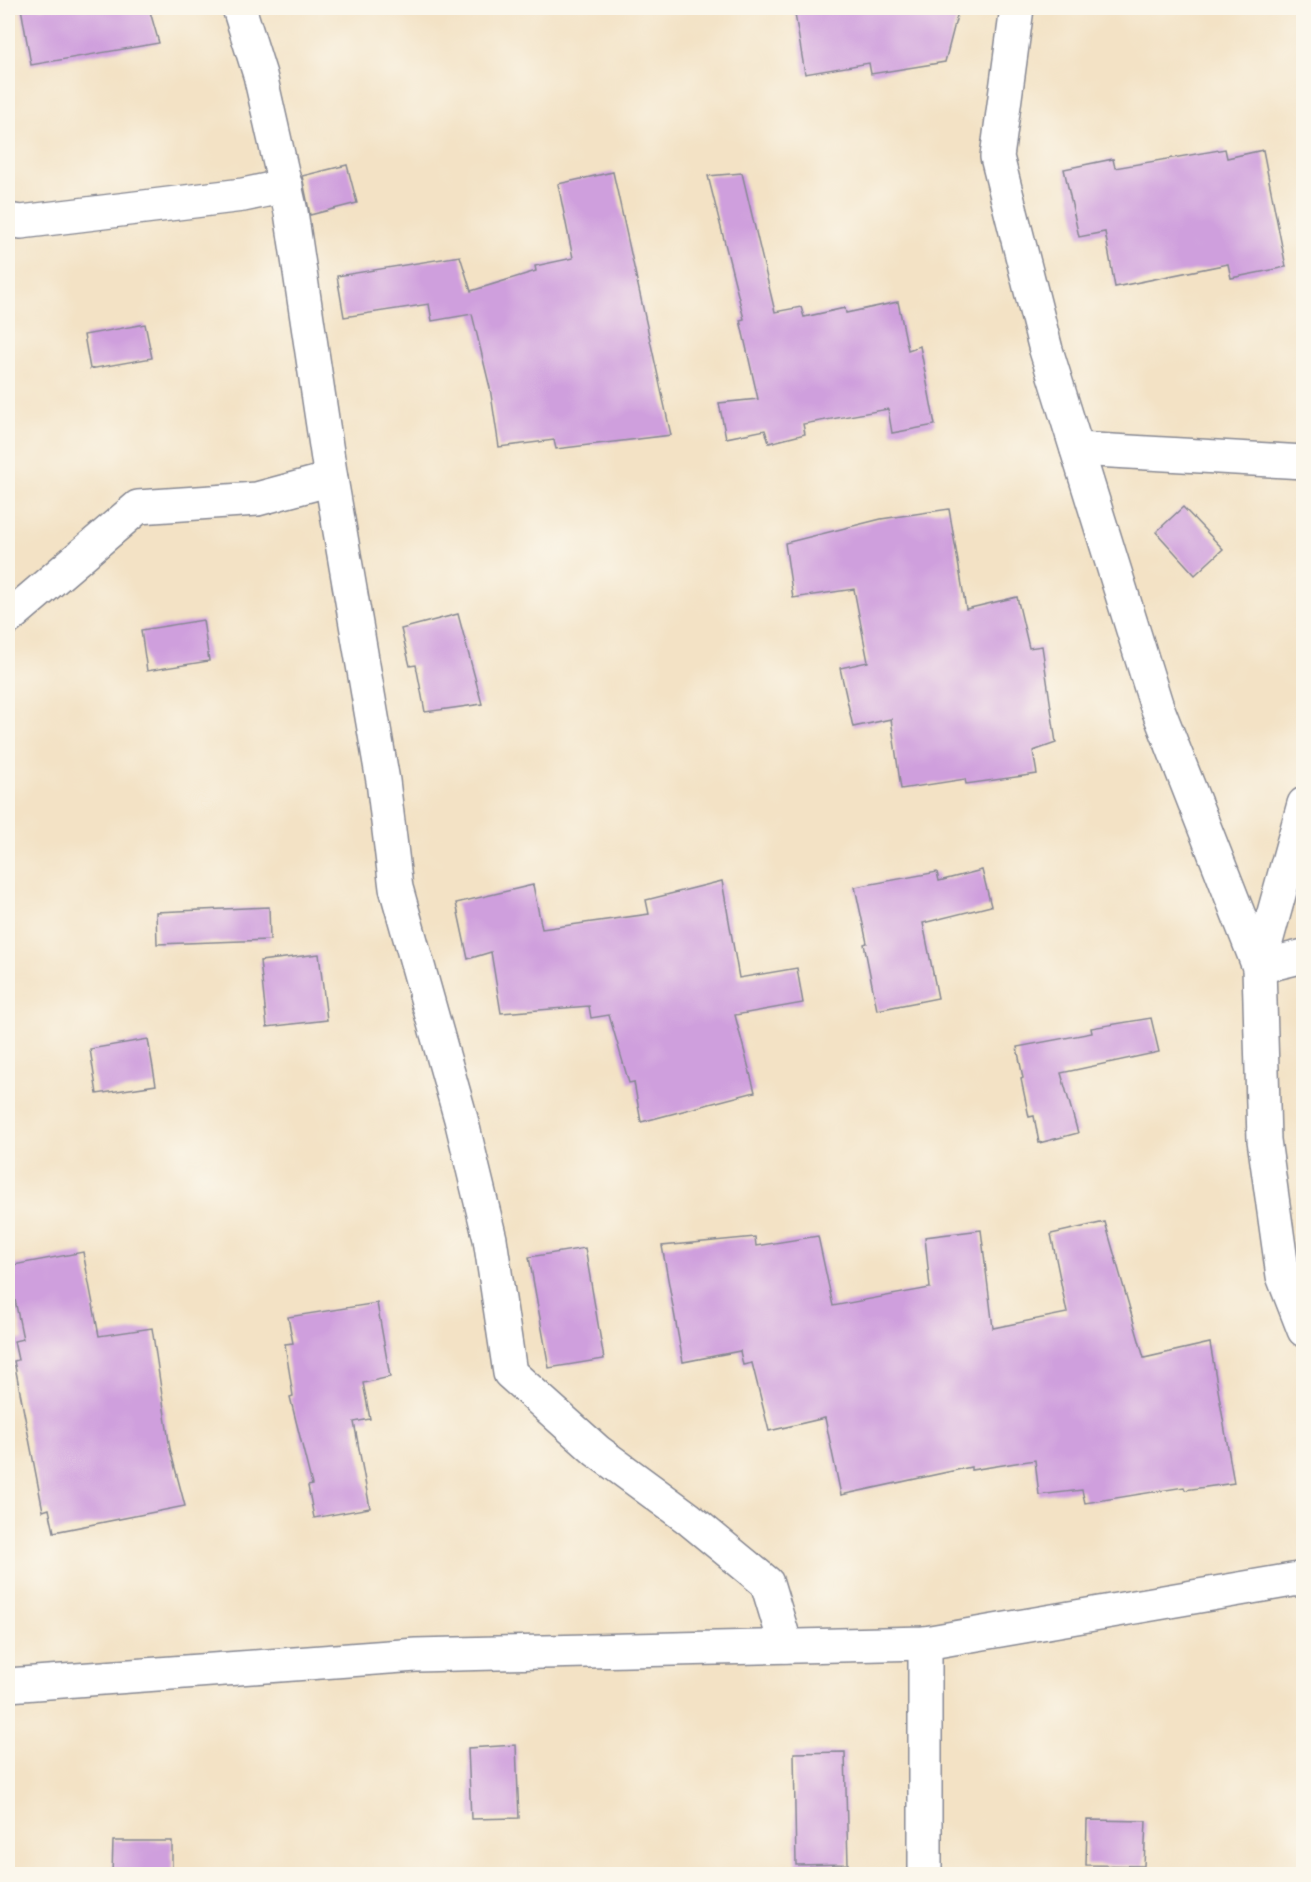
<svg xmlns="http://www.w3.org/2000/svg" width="1311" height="1882" viewBox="0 0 1311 1882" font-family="'Balsamiq Sans',sans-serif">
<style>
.building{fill:#cf9fdd}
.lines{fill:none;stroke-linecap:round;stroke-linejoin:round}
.minor-casing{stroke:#878892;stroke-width:36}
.minor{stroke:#fff;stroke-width:33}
</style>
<rect width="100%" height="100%" fill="#fbf7ec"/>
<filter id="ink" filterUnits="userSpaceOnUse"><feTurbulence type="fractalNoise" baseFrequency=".0167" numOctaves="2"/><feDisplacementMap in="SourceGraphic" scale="12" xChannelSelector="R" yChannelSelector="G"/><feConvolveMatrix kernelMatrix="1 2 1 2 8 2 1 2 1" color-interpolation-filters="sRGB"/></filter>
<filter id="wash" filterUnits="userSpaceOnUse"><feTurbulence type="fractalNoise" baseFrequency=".008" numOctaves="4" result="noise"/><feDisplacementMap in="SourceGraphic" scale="24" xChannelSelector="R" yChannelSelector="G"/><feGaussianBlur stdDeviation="1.35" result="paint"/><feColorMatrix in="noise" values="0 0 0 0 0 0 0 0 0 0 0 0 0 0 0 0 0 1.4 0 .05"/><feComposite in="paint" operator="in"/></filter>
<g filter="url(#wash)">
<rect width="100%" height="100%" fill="#f3e2c5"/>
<g id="blocks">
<g class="building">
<polygon points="21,8 149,8 159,43 31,65"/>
<polygon points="794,8 959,8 945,62 871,74 869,63 805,74"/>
<polygon points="1225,149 1227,158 1263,150 1286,267 1231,278 1228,264 1115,287 1105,232 1079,237 1064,169 1113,159 1115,168"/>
<polygon points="347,165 357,203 310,215 302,176"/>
<polygon points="613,172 671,435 556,449 554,440 499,447 490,388 472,314 432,321 429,304 344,317 337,276 460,256 471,291 536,271 535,266 573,258 558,184"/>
<polygon points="742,173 775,312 801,307 804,317 845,308 846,313 898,302 908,350 920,346 935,425 892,433 888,409 803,424 805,434 769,443 765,430 726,438 719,403 758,399 740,320 744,319 708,176"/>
<polygon points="145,324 152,358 90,369 84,335"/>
<polygon points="1183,507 1223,549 1195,575 1156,532"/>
<polygon points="949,509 966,609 1017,597 1029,648 1042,646 1056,743 1033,751 1037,774 966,784 965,779 901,789 891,719 853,727 840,668 868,662 854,589 793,598 785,543 881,519"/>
<polygon points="458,614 482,704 425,712 416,665 410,666 401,629"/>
<polygon points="203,620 209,661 147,671 141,630"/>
<polygon points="982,870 991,906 923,923 938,998 877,1010 864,944 867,943 855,887 937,872 939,881"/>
<polygon points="722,881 739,978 797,968 803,1003 735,1015 755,1092 641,1122 634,1082 629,1083 609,1015 591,1018 589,1006 501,1013 491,952 468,959 456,903 533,885 542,929 649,914 646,900"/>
<polygon points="269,907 270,940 157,944 156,912"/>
<polygon points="319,954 327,1020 267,1027 260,961"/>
<polygon points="1151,1018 1159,1052 1061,1073 1078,1133 1039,1143 1034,1116 1029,1117 1021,1079 1023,1078 1017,1047 1092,1033 1091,1028"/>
<polygon points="148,1039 156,1085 97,1094 90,1049"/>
<polygon points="1105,1222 1144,1358 1210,1343 1234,1483 1185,1490 1184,1487 1085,1503 1082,1490 1039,1495 1035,1460 971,1470 971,1467 841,1495 825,1418 769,1431 752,1363 743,1365 740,1351 683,1362 662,1246 755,1237 756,1246 818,1236 833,1306 930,1288 925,1237 981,1230 993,1328 1067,1313 1051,1234"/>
<polygon points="585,1248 604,1359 549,1368 529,1257"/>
<polygon points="83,1252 99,1336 152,1328 170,1449 185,1506 54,1532 49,1509 43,1511 14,1361 18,1360 14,1341 23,1339 8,1266"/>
<polygon points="377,1303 390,1377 363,1383 370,1419 354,1422 370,1508 314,1518 308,1486 312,1485 290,1397 293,1396 285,1344 293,1343 288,1317"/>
<polygon points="516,1745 519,1818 471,1819 468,1748"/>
<polygon points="845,1752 848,1864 796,1865 794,1753"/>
<polygon points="1087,1820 1146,1821 1144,1866 1086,1865"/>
<polygon points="113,1841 172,1841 172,1875 112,1875"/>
</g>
</g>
</g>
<g filter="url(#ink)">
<use href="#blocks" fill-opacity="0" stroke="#878892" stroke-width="1.5"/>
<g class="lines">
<defs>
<g id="minor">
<polyline points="239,8 260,75 291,212 331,479 383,781 396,888 461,1119 490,1239 510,1373 597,1451 688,1518 767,1583 786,1646"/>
<polyline points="1017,8 997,157 1046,350 1156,704 1259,967 1304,956"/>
<polyline points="8,220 21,222 243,195 286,186"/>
<polyline points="1077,449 1304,462"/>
<polyline points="8,618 138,507 257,499 331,479"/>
<polyline points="1304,804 1259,967 1264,1140 1283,1276 1304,1330"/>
<polyline points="8,1685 416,1655 925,1643 1304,1578"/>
<polyline points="925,1874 925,1643"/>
</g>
</defs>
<use href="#minor" class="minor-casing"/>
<use href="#minor" class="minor"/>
</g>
</g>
<rect width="1311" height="1882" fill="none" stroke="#fbf7ec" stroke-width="30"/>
</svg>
